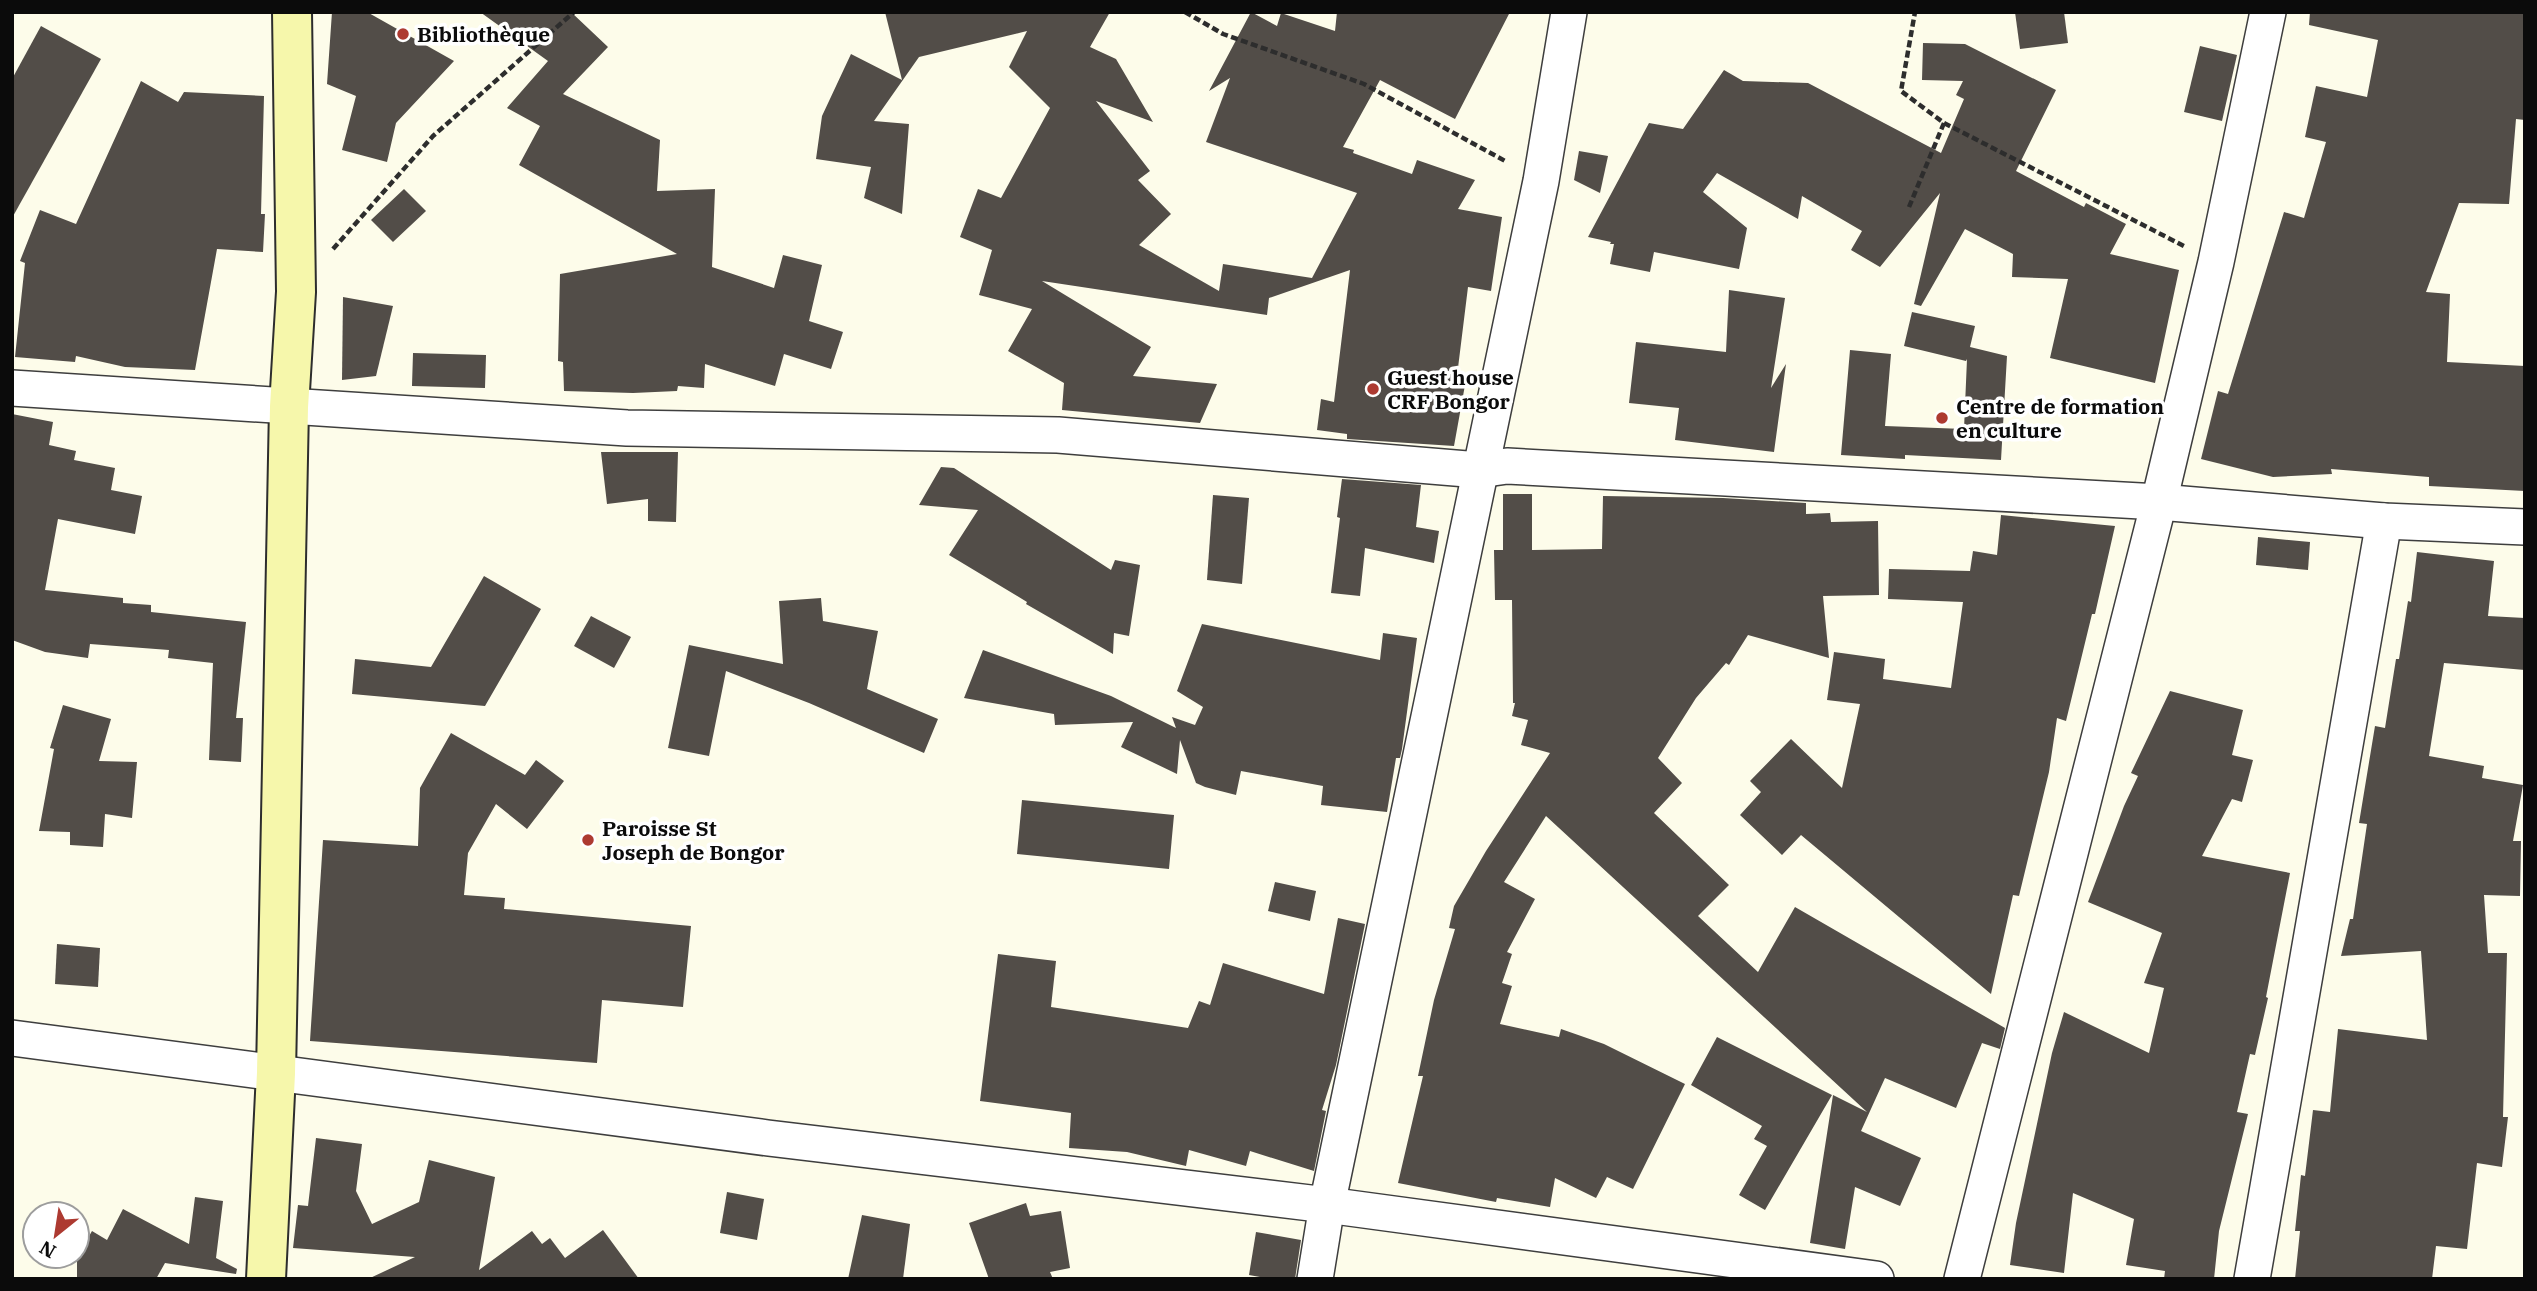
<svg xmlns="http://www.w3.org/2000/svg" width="2537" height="1291" viewBox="0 0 2537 1291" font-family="'IBM Plex Serif',serif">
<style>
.building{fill:#524d48}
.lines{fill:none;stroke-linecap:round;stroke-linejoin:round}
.street-casing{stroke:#3e3e3e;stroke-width:38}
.secondary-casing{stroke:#2d2d2d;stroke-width:42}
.path{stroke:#2d2d2d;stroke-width:4.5;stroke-dasharray:7 3.5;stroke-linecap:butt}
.street{stroke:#fff;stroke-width:35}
.secondary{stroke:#f6f7ab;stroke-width:38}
.poi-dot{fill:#ad3a31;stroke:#fff;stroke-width:2.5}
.labels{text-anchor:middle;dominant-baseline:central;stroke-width:7;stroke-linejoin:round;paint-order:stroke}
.poi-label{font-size:21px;font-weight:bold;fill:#0b0b0b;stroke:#fff;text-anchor:start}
</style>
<rect width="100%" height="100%" fill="#fdfcea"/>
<g class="building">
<polygon points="332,12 367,12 454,61 396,123 387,162 342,150 356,96 327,84"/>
<polygon points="480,12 571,12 608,47 563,94 660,140 657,191 715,189 712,267 774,288 783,255 822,265 809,321 843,332 831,369 784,354 775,386 705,364 704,388 678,386 677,391 633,393 564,391 563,362 558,361 560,274 677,254 519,165 540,126 507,108 548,61"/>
<polygon points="885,12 1110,12 1090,47 1116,59 1153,122 1096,101 1150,171 1138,180 1171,214 1139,245 1219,291 1223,264 1312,278 1357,193 1206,142 1230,78 1209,91 1251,12 1277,26 1281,13 1335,31 1337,12 1510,12 1455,119 1380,80 1343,147 1354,150 1353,153 1412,174 1417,160 1475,180 1458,209 1502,217 1491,291 1468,287 1456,384 1465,385 1454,446 1347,439 1347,434 1317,430 1321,399 1334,402 1350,270 1269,298 1267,315 1042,281 1151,347 1133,376 1217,384 1200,423 1062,410 1064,383 1008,351 1032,309 979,295 992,250 960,237 978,189 1001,198 1050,108 1009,67 1027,31 919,57 874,121 909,124 902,214 864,198 871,167 816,159 822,116 851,54 902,80"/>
<polygon points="2015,12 2064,12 2068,43 2020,49"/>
<polygon points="2310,12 2525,12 2525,120 2516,119 2509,204 2459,203 2426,292 2450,294 2447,362 2525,366 2525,491 2429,486 2429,477 2331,469 2332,474 2273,477 2201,459 2218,391 2228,394 2284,212 2304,218 2326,142 2305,137 2316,86 2367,97 2378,40 2309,25"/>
<polygon points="41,26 101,59 12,218 12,79"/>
<polygon points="1923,43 1965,44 2056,90 2016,171 2084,207 2086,203 2126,224 2110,254 2179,270 2155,383 2050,358 2068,279 2012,277 2013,254 1965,229 1921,306 1914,304 1940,193 1880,267 1851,250 1862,231 1802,196 1798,219 1717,173 1703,192 1747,228 1739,269 1654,252 1650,272 1610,264 1614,244 1610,244 1611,242 1588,237 1649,123 1683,129 1724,70 1743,81 1808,83 1941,153 1964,99 1956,95 1963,81 1922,80"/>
<polygon points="2200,46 2237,55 2222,121 2184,112"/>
<polygon points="141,81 178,102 184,92 264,96 261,214 265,214 263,252 217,249 195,370 125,367 76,356 75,362 15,357 25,263 20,261 40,210 76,224"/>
<polygon points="1579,151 1608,156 1600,193 1574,180"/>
<polygon points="404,189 426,211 393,242 371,220"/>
<polygon points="1729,290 1785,298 1771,388 1786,364 1774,452 1675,440 1679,408 1629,403 1636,342 1726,352"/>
<polygon points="343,297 393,306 376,376 342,380"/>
<polygon points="1912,312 1975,326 1970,347 2007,356 2001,460 1905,455 1905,459 1841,455 1850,350 1891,354 1885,426 1964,429 1967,359 1966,361 1904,346"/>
<polygon points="413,353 486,355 485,388 412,386"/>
<polygon points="12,414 53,422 49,445 76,451 74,460 115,468 111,490 142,496 135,534 58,519 45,590 123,598 123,603 151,605 151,612 246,622 236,718 243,718 241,762 209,760 213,663 168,658 169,650 90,644 88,658 45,652 12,640"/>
<polygon points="601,452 678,452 676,522 648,521 648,499 607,504"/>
<polygon points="941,467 954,468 1111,570 1115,560 1140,565 1129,636 1114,633 1113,654 1026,604 1027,602 949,555 978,510 919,505"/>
<polygon points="1342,479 1421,485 1416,527 1439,531 1434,563 1365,548 1360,596 1331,593 1340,518 1337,517"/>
<polygon points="1503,494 1532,494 1532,550 1602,549 1603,496 1723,498 1806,503 1806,514 1830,513 1831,522 1878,521 1879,595 1823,596 1829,658 1748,635 1729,665 1726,663 1696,698 1658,758 1682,783 1654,813 1729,885 1698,916 1758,972 1795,907 2005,1028 2000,1049 1982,1043 1956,1108 1885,1078 1861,1131 1921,1158 1900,1206 1855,1187 1845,1249 1810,1243 1833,1095 1867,1112 1546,816 1504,882 1535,899 1507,952 1512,954 1502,983 1512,986 1500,1024 1559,1037 1561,1029 1604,1044 1685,1084 1633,1189 1607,1177 1596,1198 1555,1178 1550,1207 1497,1198 1496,1202 1398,1183 1423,1076 1418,1076 1434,1000 1455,929 1449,928 1454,906 1486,851 1550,753 1521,745 1528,720 1512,716 1515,703 1513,703 1512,600 1495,600 1494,550 1503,550"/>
<polygon points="1213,495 1249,498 1242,584 1207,580"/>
<polygon points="2001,515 2115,526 2095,614 2092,614 2066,721 2057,718 2049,772 2019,896 2013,895 1991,994 1801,835 1782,855 1740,815 1761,792 1750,781 1791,739 1842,788 1860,704 1827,700 1834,652 1885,659 1883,679 1951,688 1963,602 1888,599 1889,569 1970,571 1973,551 1997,555"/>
<polygon points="2258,537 2310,542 2308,570 2256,565"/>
<polygon points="2417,552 2494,561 2488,616 2525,618 2525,670 2444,663 2429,756 2484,766 2482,778 2523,785 2513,841 2521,841 2520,896 2484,895 2488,953 2507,953 2503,1117 2508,1117 2502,1167 2477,1163 2467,1249 2436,1246 2432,1279 2295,1279 2300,1231 2295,1231 2301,1175 2305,1176 2313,1110 2330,1112 2338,1029 2427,1040 2421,951 2341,956 2350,919 2353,919 2367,824 2359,823 2375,726 2385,728 2396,659 2399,659 2408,601 2411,602"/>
<polygon points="484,576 541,609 485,706 352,694 355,659 431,667"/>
<polygon points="821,598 823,621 878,631 867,689 938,719 924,753 809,703 726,671 709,756 668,748 689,645 783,664 779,601"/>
<polygon points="591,616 631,637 614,668 574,646"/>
<polygon points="1202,624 1380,660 1383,633 1417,638 1402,749 1400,758 1396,758 1387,812 1321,805 1323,786 1241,771 1236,795 1205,787 1196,783 1180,740 1177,774 1121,747 1133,722 1055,725 1054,714 964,698 983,650 1111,696 1176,728 1172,717 1195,725 1203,707 1177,691"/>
<polygon points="2170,691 2243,710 2232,755 2253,760 2242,802 2232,799 2202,856 2290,873 2266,997 2268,998 2255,1055 2250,1054 2237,1112 2248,1114 2219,1231 2214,1279 2164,1279 2165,1271 2126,1265 2134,1219 2073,1193 2064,1273 2010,1265 2016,1223 2052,1053 2064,1012 2149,1053 2164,988 2144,983 2162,933 2088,902 2124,806 2138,776 2131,773"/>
<polygon points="63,705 111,719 99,761 137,762 132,818 105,814 103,847 70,845 70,832 39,831 54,749 50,748"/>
<polygon points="451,733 525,775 536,760 564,781 527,829 496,804 468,853 464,895 505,898 504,909 691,926 683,1007 602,1000 597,1063 310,1041 323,840 418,846 420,788"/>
<polygon points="1022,800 1174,815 1169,869 1017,854"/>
<polygon points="1275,882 1316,891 1310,921 1268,911"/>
<polygon points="1338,918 1365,924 1336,1065 1322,1110 1326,1111 1314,1171 1250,1151 1246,1166 1189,1150 1186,1166 1127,1152 1069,1148 1071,1113 980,1101 998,954 1056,961 1051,1007 1188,1028 1199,1001 1210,1005 1223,963 1324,994"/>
<polygon points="57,944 100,948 98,987 55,984"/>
<polygon points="1717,1037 1832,1095 1765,1210 1739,1195 1767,1146 1754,1139 1762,1126 1691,1085"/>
<polygon points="316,1138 362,1144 356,1191 372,1224 419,1202 429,1160 495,1177 479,1270 532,1231 542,1244 550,1238 565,1258 603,1230 639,1279 368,1279 415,1257 293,1248 298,1205 308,1206"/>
<polygon points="727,1192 764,1199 757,1240 720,1233"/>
<polygon points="195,1197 223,1201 216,1258 237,1269 236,1274 165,1263 156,1279 77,1279 77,1231 88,1238 92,1231 107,1240 123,1209 189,1244"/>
<polygon points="1026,1203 1030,1216 1061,1211 1070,1268 1050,1272 1053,1279 989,1279 969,1223"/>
<polygon points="862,1215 910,1224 903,1279 848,1279"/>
<polygon points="1256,1232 1301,1240 1295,1279 1271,1279 1249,1275"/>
</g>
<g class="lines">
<defs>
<g id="street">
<polyline points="12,388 627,428 1058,435 1479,470 1507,466 2159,502 2384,521 2525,527"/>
<polyline points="12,1038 768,1138 1327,1205 1876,1279"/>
<polyline points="1315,1279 1327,1205 1541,181 1569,12"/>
<polyline points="1962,1279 2159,502 2216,262 2268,12"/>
<polyline points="2252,1279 2384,521"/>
</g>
<polyline id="secondary" points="266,1279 276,1073 289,407 296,292 292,12"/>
</defs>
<use href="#street" class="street-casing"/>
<use href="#secondary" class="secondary-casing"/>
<g class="path">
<polyline points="1185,12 1223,34 1364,84 1507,162"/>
<polyline points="1944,123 2184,246"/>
<polyline points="1909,207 1944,123 1901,91 1915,12"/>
<polyline points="333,249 433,136 574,12"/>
</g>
<use href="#street" class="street"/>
<use href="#secondary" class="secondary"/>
</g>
<g class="poi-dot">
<circle cx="403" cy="34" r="7"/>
<circle cx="1373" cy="389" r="7"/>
<circle cx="1942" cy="418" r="7"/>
<circle cx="588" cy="840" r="7"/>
</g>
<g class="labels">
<g class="poi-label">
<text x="417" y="34">Bibliothèque</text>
<text x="1387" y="377">Guest house<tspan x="1387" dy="24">CRF Bongor</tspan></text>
<text x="1956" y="406">Centre de formation<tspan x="1956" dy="24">en culture</tspan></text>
<text x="602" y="828">Paroisse St<tspan x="602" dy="24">Joseph de Bongor</tspan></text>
</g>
</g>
<rect width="2537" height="1291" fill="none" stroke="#0b0b0b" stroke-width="28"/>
<g transform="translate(56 1235) rotate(210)"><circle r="33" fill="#ffffff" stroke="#9d9d9d" stroke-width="2"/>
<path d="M0-5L12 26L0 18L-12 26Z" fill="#ad3a31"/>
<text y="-10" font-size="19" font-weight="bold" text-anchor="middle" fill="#0b0b0b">N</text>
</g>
</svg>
